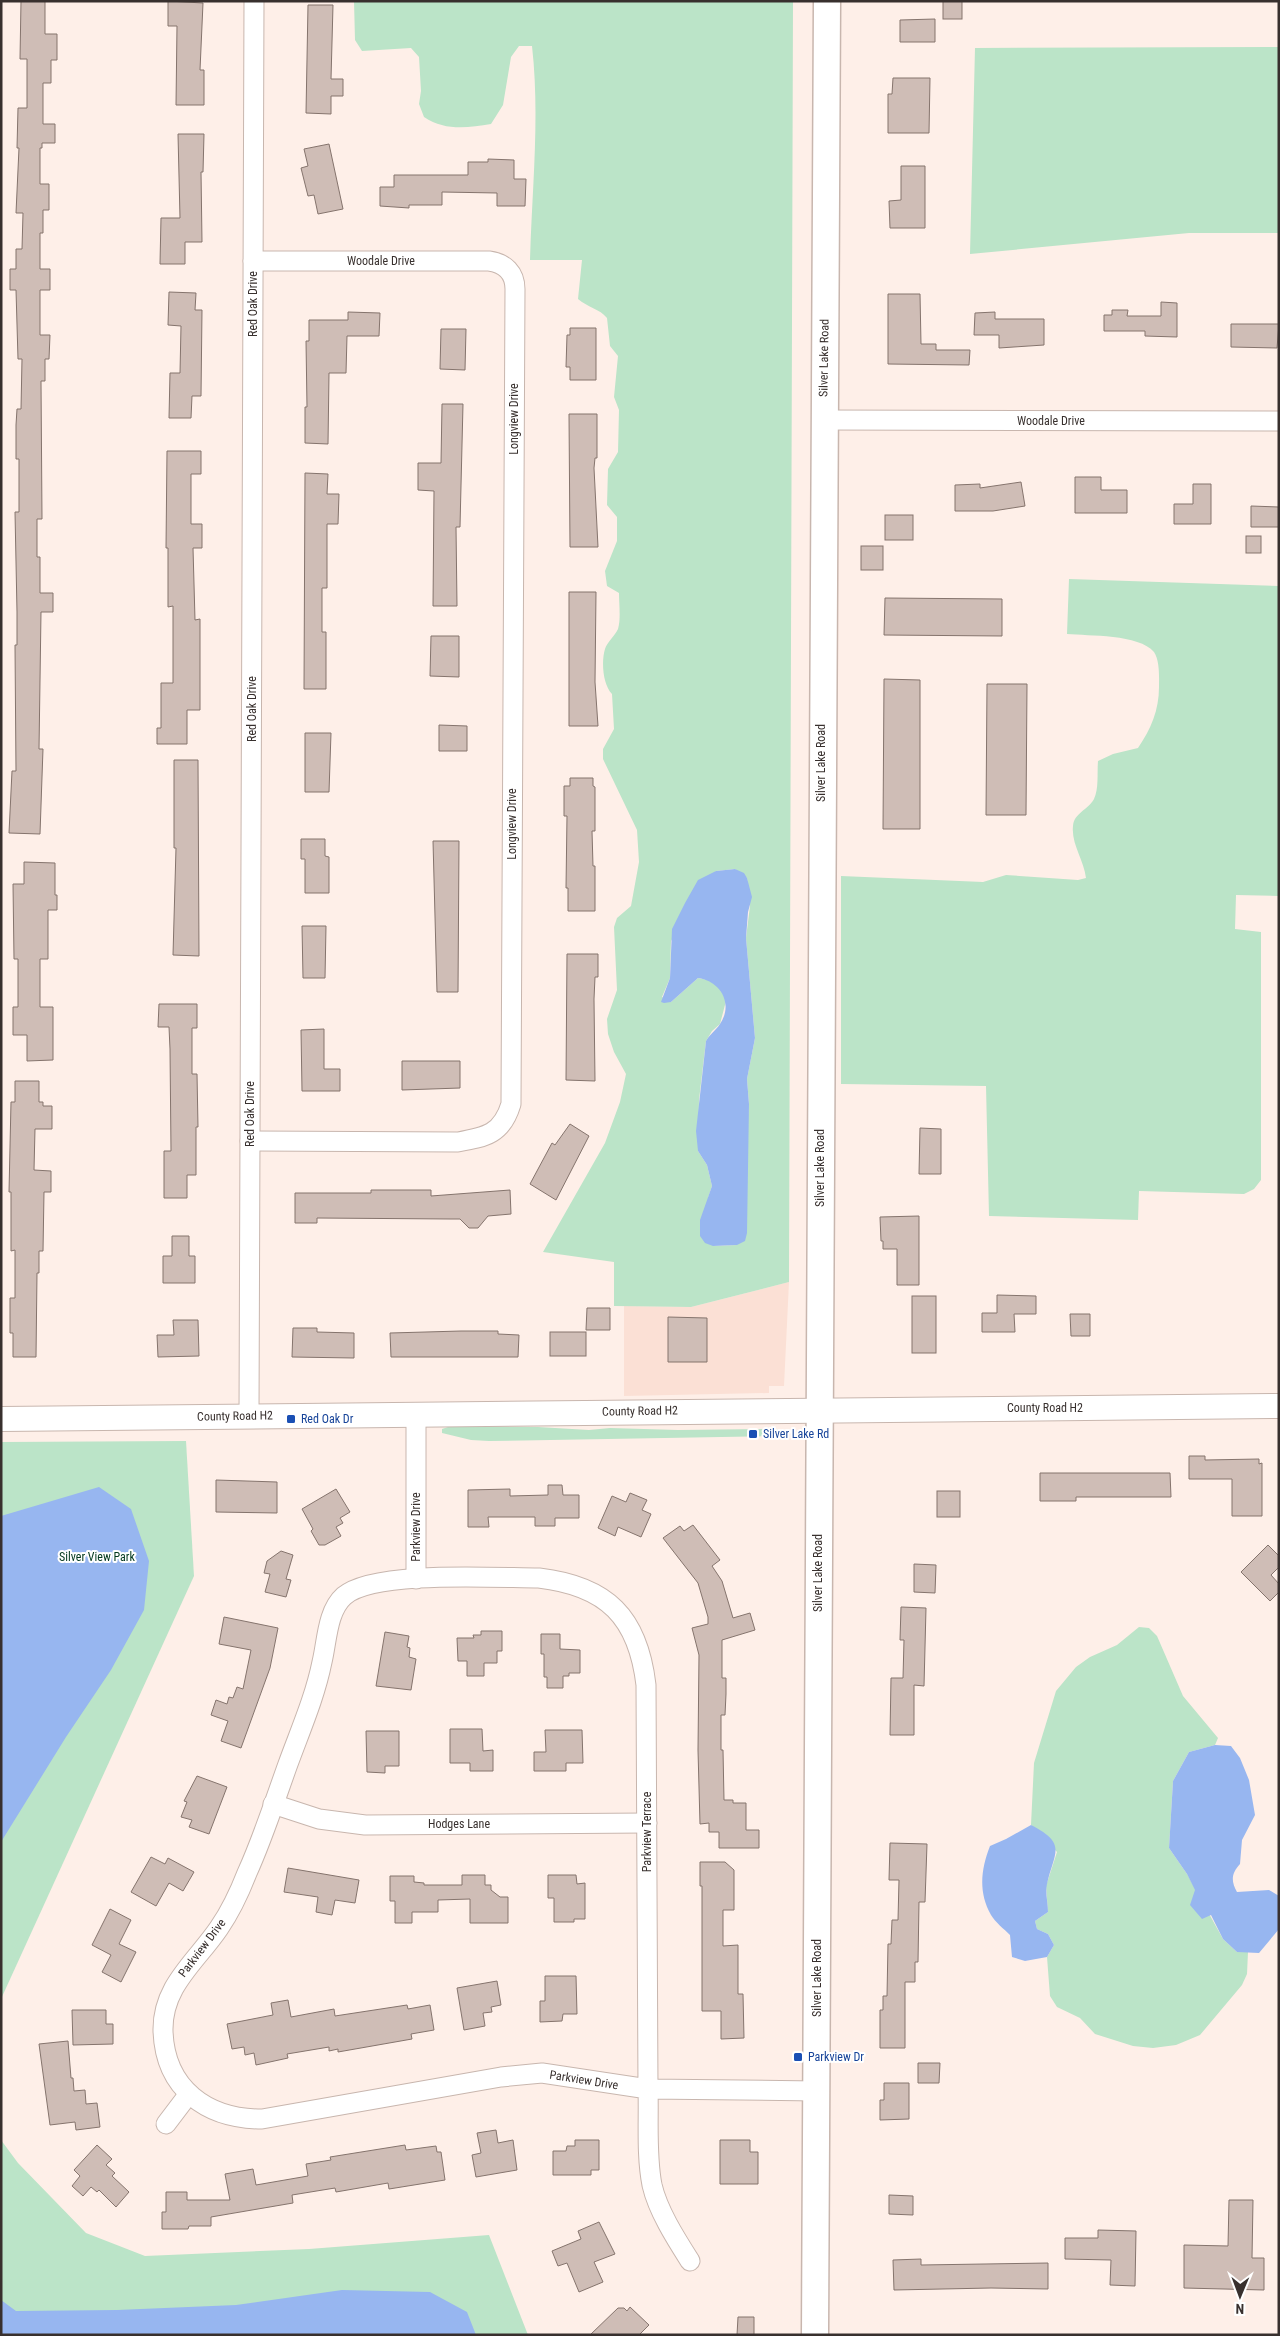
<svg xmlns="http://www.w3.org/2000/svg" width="1280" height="2336" viewBox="0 0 1280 2336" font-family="'Roboto Condensed',sans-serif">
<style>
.built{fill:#fbe0d5}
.green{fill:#bbe4c8;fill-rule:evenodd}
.water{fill:#97b6f0}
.building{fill:#cfbdb6;stroke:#85746d}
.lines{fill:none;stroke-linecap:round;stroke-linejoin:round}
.minor-casing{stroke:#c8b6ae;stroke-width:21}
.tertiary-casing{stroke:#c8b6ae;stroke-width:26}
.secondary-casing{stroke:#c8b6ae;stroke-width:29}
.minor{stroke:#fff;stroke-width:19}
.tertiary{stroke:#fff;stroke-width:24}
.secondary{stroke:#fff;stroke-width:26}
.transit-dot{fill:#1a4fb4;stroke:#fff;stroke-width:2}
.labels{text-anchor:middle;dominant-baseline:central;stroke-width:4;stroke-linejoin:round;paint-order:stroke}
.street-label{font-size:12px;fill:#38302e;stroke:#fff}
.transit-label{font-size:12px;fill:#164399;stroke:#fff;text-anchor:start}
.park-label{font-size:12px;fill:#00371c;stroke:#fff}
</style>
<rect width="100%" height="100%" fill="#feefe8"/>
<polygon class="built" points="789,1282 784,1386 769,1386 769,1393 624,1396 624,1306 691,1307"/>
<g class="green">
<path d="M354 1H793L789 1282 691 1307 614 1306V1262L543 1252 605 1143 620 1102 626 1074 614 1052 608 1034 607 1019 617 990 614 927 617 918 631 906 639 862 637 830 603 759V749L614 729 612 694C603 685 601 662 605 649 607 642 615 636 618 629 621 619 619 604 619 593L607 586 605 571 617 541V517L607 505 608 469 618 452 619 410 614 397 618 356 610 346 607 318C600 309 587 307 578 299L582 260H530C532 189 540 116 532 46H519L511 57 503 105 491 124C467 128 445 131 424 117L419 104 421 91 419 57 411 48 362 51 355 40ZM735 869 747 878 750 906 746 938 755 1038 747 1079 749 1104 737 1245 713 1246 708 1198 712 1186 707 1165 698 1151 699 1100 706 1041 712 1031 720 1024 726 1001 721 990 715 984 708 980 698 978 671 1002 662 997 670 978 671 941 716 871Z"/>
<polygon points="1279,47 1279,233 1189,233 970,254 975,48"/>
<path d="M1069 579 1279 586V896L1236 895 1235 929 1261 932V1180L1254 1189 1244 1194 1139 1191 1138 1220 989 1216 986 1086 841 1084V876L983 882 1006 875 1078 880 1086 878C1084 860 1071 844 1073 826 1074 813 1088 810 1094 799 1099 789 1097 773 1098 761L1113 754 1138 748C1151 729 1159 710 1159 687 1159 677 1160 661 1154 652 1139 634 1089 636 1067 634Z"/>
<polygon points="451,1426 538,1427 589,1430 610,1428 678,1430 774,1429 784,1431 784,1436 489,1441 471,1440 442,1433 442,1429"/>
<polygon points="186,1441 194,1576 1,1999 1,1442"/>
<polygon points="1139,1627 1149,1628 1157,1636 1183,1696 1218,1738 1215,1745 1189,1752 1173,1781 1169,1848 1187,1874 1223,1939 1237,1952 1248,1952 1247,1974 1242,1985 1200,2035 1176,2045 1153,2048 1133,2046 1095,2034 1080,2018 1057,2007 1050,1996 1047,1957 1054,1945 1048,1934 1037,1929 1035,1921 1048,1912 1046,1886 1057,1852 1031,1825 1034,1763 1056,1691 1076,1667 1090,1657 1117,1645"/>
<polygon points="1,2140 18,2163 86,2233 145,2256 309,2249 489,2235 528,2335 1,2335"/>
</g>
<g class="water">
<path d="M735 869 744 873 747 878 752 897 748 912 746 938 755 1038 747 1079 749 1104 747 1233 745 1241 737 1245 713 1246 705 1243 700 1236V1220L712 1186 707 1165 698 1151 696 1131 706 1041C710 1034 716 1030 720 1024 734 1003 720 981 698 978L671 1002 664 1003 661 1002 670 978 672 929 685 903 698 880 716 871Z"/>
<polygon points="99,1487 131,1509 149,1561 144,1610 111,1670 66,1737 1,1842 1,1516"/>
<path d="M1215 1745 1231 1746 1240 1758 1249 1780 1255 1815 1242 1840 1240 1864C1231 1874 1231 1881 1237 1892L1269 1890 1279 1896V1929L1259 1953 1237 1952 1223 1939 1211 1915 1202 1919 1190 1905 1195 1890 1187 1874 1169 1848 1173 1781 1189 1752Z"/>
<path d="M1031 1825C1068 1844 1054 1852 1047 1884 1045 1892 1048 1903 1048 1912L1035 1921 1037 1929 1048 1934 1054 1945 1047 1957 1025 1961 1012 1957 1010 1935C1004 1929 995 1922 991 1915 978 1892 981 1869 990 1846L1006 1839Z"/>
<polygon points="342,2290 430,2292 467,2312 476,2335 1,2335 1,2300 16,2311 117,2310 236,2305"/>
</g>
<g class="building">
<polygon points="21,1 45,1 45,34 57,34 57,60 51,60 51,83 43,83 43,124 55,124 55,143 42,143 42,148 40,148 40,184 49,184 49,210 43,210 43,233 40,233 40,269 50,269 50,290 40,290 40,335 50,335 49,359 45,359 45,381 41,381 42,519 37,519 37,557 40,557 40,593 53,593 53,612 41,612 39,749 43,749 40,834 9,833 12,771 16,771 15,645 17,645 17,612 15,512 19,512 19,459 16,459 16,425 17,409 21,409 22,359 18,359 16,290 10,290 10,269 16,269 16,249 22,249 23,213 16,213 19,148 17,148 18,108 27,108 27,59 20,59"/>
<polygon points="168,1 203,3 200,70 204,70 204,105 176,105 177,26 168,26"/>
<rect x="943" y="1" width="19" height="18"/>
<polygon points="308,5 333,5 331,79 343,79 343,96 331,96 331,114 306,113"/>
<polygon points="935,19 935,42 900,42 900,20"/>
<polygon points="893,78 930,78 929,133 888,133 888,94 892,94"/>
<polygon points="178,134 204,134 203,172 201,172 202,242 185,242 185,264 160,264 161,218 180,218"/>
<polygon points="329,144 343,209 318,214 314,195 308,196 301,168 308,166 304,149"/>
<polygon points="488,159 514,160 514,179 526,179 525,206 497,206 497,193 442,192 442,205 409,205 409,208 380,206 380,187 394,187 394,175 468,175 468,162 488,162"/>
<polygon points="901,166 925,166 925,228 890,228 889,201 901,200"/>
<polygon points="169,292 196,293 195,310 202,310 201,396 192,396 191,418 169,418 170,373 180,373 181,326 168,325"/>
<polygon points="888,294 920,294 921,344 936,344 936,350 970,350 969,365 888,364"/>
<polygon points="1161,302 1177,303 1177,337 1145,336 1145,331 1104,331 1104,315 1112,315 1112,310 1128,310 1127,316 1161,316"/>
<polygon points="348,312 380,313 379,336 347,336 346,373 329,373 328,444 305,443 305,407 307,407 306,341 309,341 309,320 348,320"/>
<polygon points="995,312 995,319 1044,319 1044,345 999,348 999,335 974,335 975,313"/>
<polygon points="1231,324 1279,324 1277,348 1231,347"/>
<polygon points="570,328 596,328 596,380 570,380 570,367 566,367 567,335 570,335"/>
<polygon points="441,329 466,329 465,370 440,369"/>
<polygon points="442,404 463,404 460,527 456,527 457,606 433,606 434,491 418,490 418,463 441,463"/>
<polygon points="569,414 597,414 597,458 595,458 594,468 598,547 570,547"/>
<polygon points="167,451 201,451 201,474 191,474 191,524 202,524 202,548 193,548 195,620 200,619 200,710 187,710 187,744 157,744 157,728 161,728 161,683 173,683 173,606 168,607 168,548 166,548"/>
<polygon points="305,473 328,474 327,494 339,494 338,524 327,524 327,588 322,588 322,632 326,632 326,689 304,689"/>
<polygon points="1075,477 1101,477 1101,490 1127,490 1127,513 1075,513"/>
<polygon points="1021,482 1025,506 993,511 955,511 955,485 980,484 980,488"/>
<polygon points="1193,484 1211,484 1211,524 1174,524 1174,504 1193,504"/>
<polygon points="1251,506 1279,507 1279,527 1251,527"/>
<rect x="885" y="515" width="28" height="25"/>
<rect x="1246" y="536" width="15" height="17"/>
<rect x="861" y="546" width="22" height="24"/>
<polygon points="569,592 596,592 595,682 598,726 569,726"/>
<polygon points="885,598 1002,599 1002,636 884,635"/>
<polygon points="431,636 459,636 459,677 430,676"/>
<polygon points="884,679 920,680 920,829 883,829"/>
<polygon points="987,684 1027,684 1026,815 986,815"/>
<polygon points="439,725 467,726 467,751 439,751"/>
<polygon points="305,733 331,733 329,792 305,792"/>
<polygon points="174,760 198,760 199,956 173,955 176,848 174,848"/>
<polygon points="570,778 593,778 593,786 595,787 595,831 592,831 593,866 595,866 595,911 568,911 568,888 566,888 567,816 564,816 564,786 570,786"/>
<polygon points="301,839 325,839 325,856 329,857 329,893 305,893 305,859 301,859"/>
<polygon points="433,841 459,841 458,992 437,992"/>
<polygon points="24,862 55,863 55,895 57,895 57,910 48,910 48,959 40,959 40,1007 53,1007 53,1060 27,1061 27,1035 13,1035 13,1007 18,1007 18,959 14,959 13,884 24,884"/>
<polygon points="302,926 326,926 325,978 303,978"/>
<polygon points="567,954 598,954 598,977 595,977 594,999 595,1081 566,1080"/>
<polygon points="159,1004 197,1004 197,1028 192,1028 192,1074 197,1074 198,1127 196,1127 196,1175 187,1175 187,1198 164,1198 164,1151 171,1151 170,1049 169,1027 158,1027"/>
<polygon points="324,1029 324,1069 340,1069 340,1091 302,1091 301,1030"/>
<polygon points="402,1061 460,1061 460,1088 402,1090"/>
<polygon points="15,1081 39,1081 39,1102 43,1102 43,1106 52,1106 52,1129 35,1129 34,1170 51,1171 51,1192 44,1192 43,1251 39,1251 39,1273 37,1273 36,1357 13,1357 13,1333 10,1333 10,1298 15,1298 15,1250 11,1251 11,1192 9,1192 11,1102 15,1102"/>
<polygon points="570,1124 589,1136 556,1200 530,1184 552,1143 555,1145"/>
<polygon points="920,1128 941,1129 941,1174 919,1174"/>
<polygon points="371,1190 431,1190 431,1196 510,1190 511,1214 488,1216 478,1228 469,1228 460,1219 450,1219 317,1218 317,1223 295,1223 295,1193 371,1193"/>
<polygon points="919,1216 919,1285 897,1285 897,1249 883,1249 883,1241 881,1241 880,1217"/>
<polygon points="172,1236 189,1236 189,1256 195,1256 195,1283 163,1283 163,1256 172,1256"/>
<polygon points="997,1295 1036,1296 1036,1314 1014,1314 1015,1332 982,1332 982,1313 997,1313"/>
<rect x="912" y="1296" width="24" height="57"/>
<polygon points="587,1308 610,1308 610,1330 586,1330"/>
<polygon points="1070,1314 1090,1314 1090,1336 1071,1336"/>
<polygon points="668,1317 707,1318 707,1362 668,1362"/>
<polygon points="173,1320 198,1320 199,1356 158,1357 157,1335 174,1335"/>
<polygon points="293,1328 317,1328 317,1332 354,1333 354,1358 292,1357"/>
<polygon points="461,1331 498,1331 498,1334 519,1335 518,1357 391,1357 390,1333"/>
<rect x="550" y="1332" width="36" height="24"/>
<polygon points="1189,1456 1205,1456 1205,1460 1259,1459 1259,1464 1262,1463 1262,1516 1232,1516 1232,1479 1189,1479"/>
<polygon points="1040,1473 1170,1473 1171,1497 1076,1497 1076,1501 1040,1501"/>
<polygon points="216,1480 277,1482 277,1513 216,1512"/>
<polygon points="548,1485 562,1485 563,1495 579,1495 579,1518 555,1518 555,1526 535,1526 535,1517 488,1517 489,1527 468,1527 468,1490 510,1489 510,1496 548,1495"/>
<polygon points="336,1489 350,1512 340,1518 343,1523 336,1527 341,1536 325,1545 319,1545 311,1531 313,1529 302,1509"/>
<rect x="937" y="1491" width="23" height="26"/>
<polygon points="630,1493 647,1500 642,1510 651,1514 641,1537 618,1527 615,1536 598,1528 612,1496 626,1502"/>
<polygon points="693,1525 720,1560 712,1566 722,1581 733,1618 750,1613 755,1630 722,1640 722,1678 726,1678 726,1694 725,1715 721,1715 721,1750 723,1750 724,1800 733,1800 733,1803 746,1803 746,1830 759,1830 759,1848 719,1848 719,1832 709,1832 709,1823 700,1824 698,1750 699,1655 692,1628 708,1624 708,1617 698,1583 663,1538 680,1526 684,1531"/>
<polygon points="1268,1545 1279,1556 1279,1567 1271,1575 1279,1584 1279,1592 1270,1601 1241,1572"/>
<polygon points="281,1551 293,1555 286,1579 291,1580 286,1597 265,1592 270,1574 264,1573 267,1561"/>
<polygon points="914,1564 936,1565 935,1593 914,1592"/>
<polygon points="901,1607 926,1608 924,1686 914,1685 914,1735 890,1735 891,1678 903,1678 904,1640 900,1640"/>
<polygon points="224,1617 278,1628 270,1668 241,1748 221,1741 228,1721 211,1715 216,1700 227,1704 229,1697 233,1698 237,1687 243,1689 251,1650 219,1644"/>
<polygon points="481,1631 502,1631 502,1651 497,1651 497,1663 484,1663 484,1676 467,1676 467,1661 458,1661 457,1638 474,1638 473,1635 481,1635"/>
<polygon points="385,1632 409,1636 407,1647 410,1648 409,1657 416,1659 411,1690 376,1686"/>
<polygon points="541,1634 560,1634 560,1649 580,1650 580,1673 569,1673 569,1676 563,1676 563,1688 547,1688 547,1677 544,1677 544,1654 541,1654"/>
<polygon points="450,1729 482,1729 483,1751 493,1750 493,1771 470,1771 470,1763 450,1763"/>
<polygon points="545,1730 582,1730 583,1763 566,1763 566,1771 534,1771 534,1752 546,1752"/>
<polygon points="366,1731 399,1731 399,1766 385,1766 385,1773 367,1772"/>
<polygon points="197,1776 227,1787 209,1834 189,1827 192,1820 181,1817 187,1802 184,1801"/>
<polygon points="890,1843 927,1844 925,1902 919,1902 918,1962 915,1962 915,1982 905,1982 905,2048 880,2048 880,2010 883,2010 883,1996 887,1996 888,1944 891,1944 892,1920 898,1920 899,1880 889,1880"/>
<polygon points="151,1857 165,1864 168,1858 194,1872 183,1891 169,1883 156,1906 131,1892"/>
<polygon points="700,1862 725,1862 734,1870 734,1910 723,1910 723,1946 738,1945 738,1994 743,1994 744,2038 721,2039 721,2011 702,2011 702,1886 700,1886"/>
<polygon points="288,1868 359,1880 355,1903 335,1900 332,1915 316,1912 318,1897 284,1892"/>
<polygon points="462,1875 485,1875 485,1885 491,1885 491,1890 500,1897 508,1897 508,1923 470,1923 470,1899 438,1900 438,1912 412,1912 412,1923 395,1923 395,1901 390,1901 390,1876 414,1876 414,1882 424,1883 424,1885 462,1885"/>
<polygon points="548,1875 576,1875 577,1884 585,1883 585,1919 574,1919 574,1922 554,1922 554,1898 548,1898"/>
<polygon points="110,1909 131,1920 119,1944 136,1952 121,1982 102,1972 111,1955 92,1945"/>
<polygon points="545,1976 576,1976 577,2014 563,2014 562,2021 540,2022 540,2001 545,2001"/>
<polygon points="497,1981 501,2005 491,2007 492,2012 483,2013 485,2026 464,2030 457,1988"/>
<polygon points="288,2000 291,2017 334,2009 335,2016 407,2005 408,2009 430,2005 434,2030 411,2034 412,2039 338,2052 338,2049 329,2051 329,2047 287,2054 288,2058 256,2065 254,2053 245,2055 244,2047 232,2049 227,2024 273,2015 271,2003"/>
<polygon points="72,2010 106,2010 106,2024 113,2024 113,2044 73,2045"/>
<polygon points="68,2041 71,2078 73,2078 74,2091 85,2090 86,2104 97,2103 100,2127 76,2130 75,2122 50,2125 39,2044"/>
<polygon points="918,2063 940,2063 939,2083 918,2083"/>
<polygon points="884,2083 909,2083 909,2119 880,2120 880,2100 884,2100"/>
<polygon points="496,2130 498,2143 513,2140 517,2170 476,2177 472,2155 481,2153 477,2133"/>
<polygon points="575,2140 599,2140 599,2170 591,2170 591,2175 553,2175 553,2151 566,2151 567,2146 575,2146"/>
<polygon points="720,2140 750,2140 750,2152 758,2152 758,2184 720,2184"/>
<polygon points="97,2145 112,2159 106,2165 115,2173 112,2176 129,2192 116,2207 99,2190 97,2192 91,2187 83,2196 72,2186 80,2176 74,2170"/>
<polygon points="405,2145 406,2150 436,2146 437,2152 441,2152 445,2180 389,2189 388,2183 336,2192 335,2188 292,2195 293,2203 211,2217 211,2226 189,2226 188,2229 162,2229 162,2212 166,2212 166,2192 187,2192 187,2200 230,2200 225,2174 253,2169 256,2185 308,2176 306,2164 331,2160 330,2157"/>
<polygon points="889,2195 913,2196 913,2215 889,2214"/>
<polygon points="1229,2200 1253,2200 1252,2258 1264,2258 1264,2290 1184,2288 1184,2245 1228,2246"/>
<polygon points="599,2222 615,2254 594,2262 603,2282 579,2292 567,2263 558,2266 552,2251 581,2239 578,2231"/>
<polygon points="1098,2230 1136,2231 1135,2286 1110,2285 1111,2260 1065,2259 1065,2238 1098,2238"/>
<polygon points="921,2259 921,2265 1048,2263 1048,2289 991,2288 894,2290 893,2260"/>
<polygon points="630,2307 649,2325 639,2335 590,2335 618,2308 624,2308 627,2311"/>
<polygon points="738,2317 754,2317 754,2335 737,2335"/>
</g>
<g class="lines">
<defs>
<g id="minor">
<polyline points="823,420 1279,421"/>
<path d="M250 1141 458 1142C486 1137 502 1134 511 1104L515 289C515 273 505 263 489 261H253"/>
<polyline points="416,1414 416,1579"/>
<polyline points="249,1416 254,1"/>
<polyline points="273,1804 319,1819 365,1825 647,1823"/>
<polyline points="166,2124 188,2095"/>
<path d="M690 2261C676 2239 658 2211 652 2185 646 2154 649 2120 648 2089L646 1685C638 1617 607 1586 539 1578 497 1578 374 1570 344 1596 327 1611 327 1642 322 1662 315 1697 300 1731 288 1764 275 1800 263 1838 247 1873 240 1891 230 1912 219 1928 196 1962 162 1986 163 2031 165 2089 207 2119 262 2119L501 2077 542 2073 648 2089 817 2091"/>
</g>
<polyline id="tertiary" points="1,1419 1279,1406"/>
<polyline id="secondary" points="815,2335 827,1"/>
</defs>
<use href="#minor" class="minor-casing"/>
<use href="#tertiary" class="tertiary-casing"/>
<use href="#secondary" class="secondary-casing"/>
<use href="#minor" class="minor"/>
<use href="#tertiary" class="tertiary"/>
<use href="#secondary" class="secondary"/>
</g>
<g class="transit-dot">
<rect x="286" y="1414" width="10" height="10" rx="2.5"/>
<rect x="748" y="1429" width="10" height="10" rx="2.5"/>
<rect x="793" y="2052" width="10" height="10" rx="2.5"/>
</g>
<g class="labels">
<g class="street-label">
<text x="381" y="261">Woodale Drive</text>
<text transform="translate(253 304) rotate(-90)">Red Oak Drive</text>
<text transform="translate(824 358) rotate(-89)">Silver Lake Road</text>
<text transform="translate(514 419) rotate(-90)">Longview Drive</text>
<text x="1051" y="421">Woodale Drive</text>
<text transform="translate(252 709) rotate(-90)">Red Oak Drive</text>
<text transform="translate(821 763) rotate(-90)">Silver Lake Road</text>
<text transform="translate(512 824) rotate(-90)">Longview Drive</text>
<text transform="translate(250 1114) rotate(-90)">Red Oak Drive</text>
<text transform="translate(820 1168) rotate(-90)">Silver Lake Road</text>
<text x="1045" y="1408">County Road H2</text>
<text transform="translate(640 1411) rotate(-1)">County Road H2</text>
<text transform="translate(235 1416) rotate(-1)">County Road H2</text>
<text transform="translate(416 1527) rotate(-90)">Parkview Drive</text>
<text transform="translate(818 1573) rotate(-90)">Silver Lake Road</text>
<text x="459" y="1824">Hodges Lane</text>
<text transform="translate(647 1832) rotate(-90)">Parkview Terrace</text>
<text transform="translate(202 1948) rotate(-53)">Parkview Drive</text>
<text transform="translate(817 1978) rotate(-90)">Silver Lake Road</text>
<text transform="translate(584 2080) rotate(9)">Parkview Drive</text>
</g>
<g class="transit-label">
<text x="301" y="1419">Red Oak Dr</text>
<text x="763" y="1434">Silver Lake Rd</text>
<text x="808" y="2057">Parkview Dr</text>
</g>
<g class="park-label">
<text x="97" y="1557">Silver View Park</text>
</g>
</g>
<rect width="1280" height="2336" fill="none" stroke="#38302e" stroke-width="5"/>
<g transform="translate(1240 2296) rotate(181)" stroke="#ffffff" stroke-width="4" paint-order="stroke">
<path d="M0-4L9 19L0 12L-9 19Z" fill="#38302e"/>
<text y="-8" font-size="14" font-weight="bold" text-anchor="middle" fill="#38302e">N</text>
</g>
</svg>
